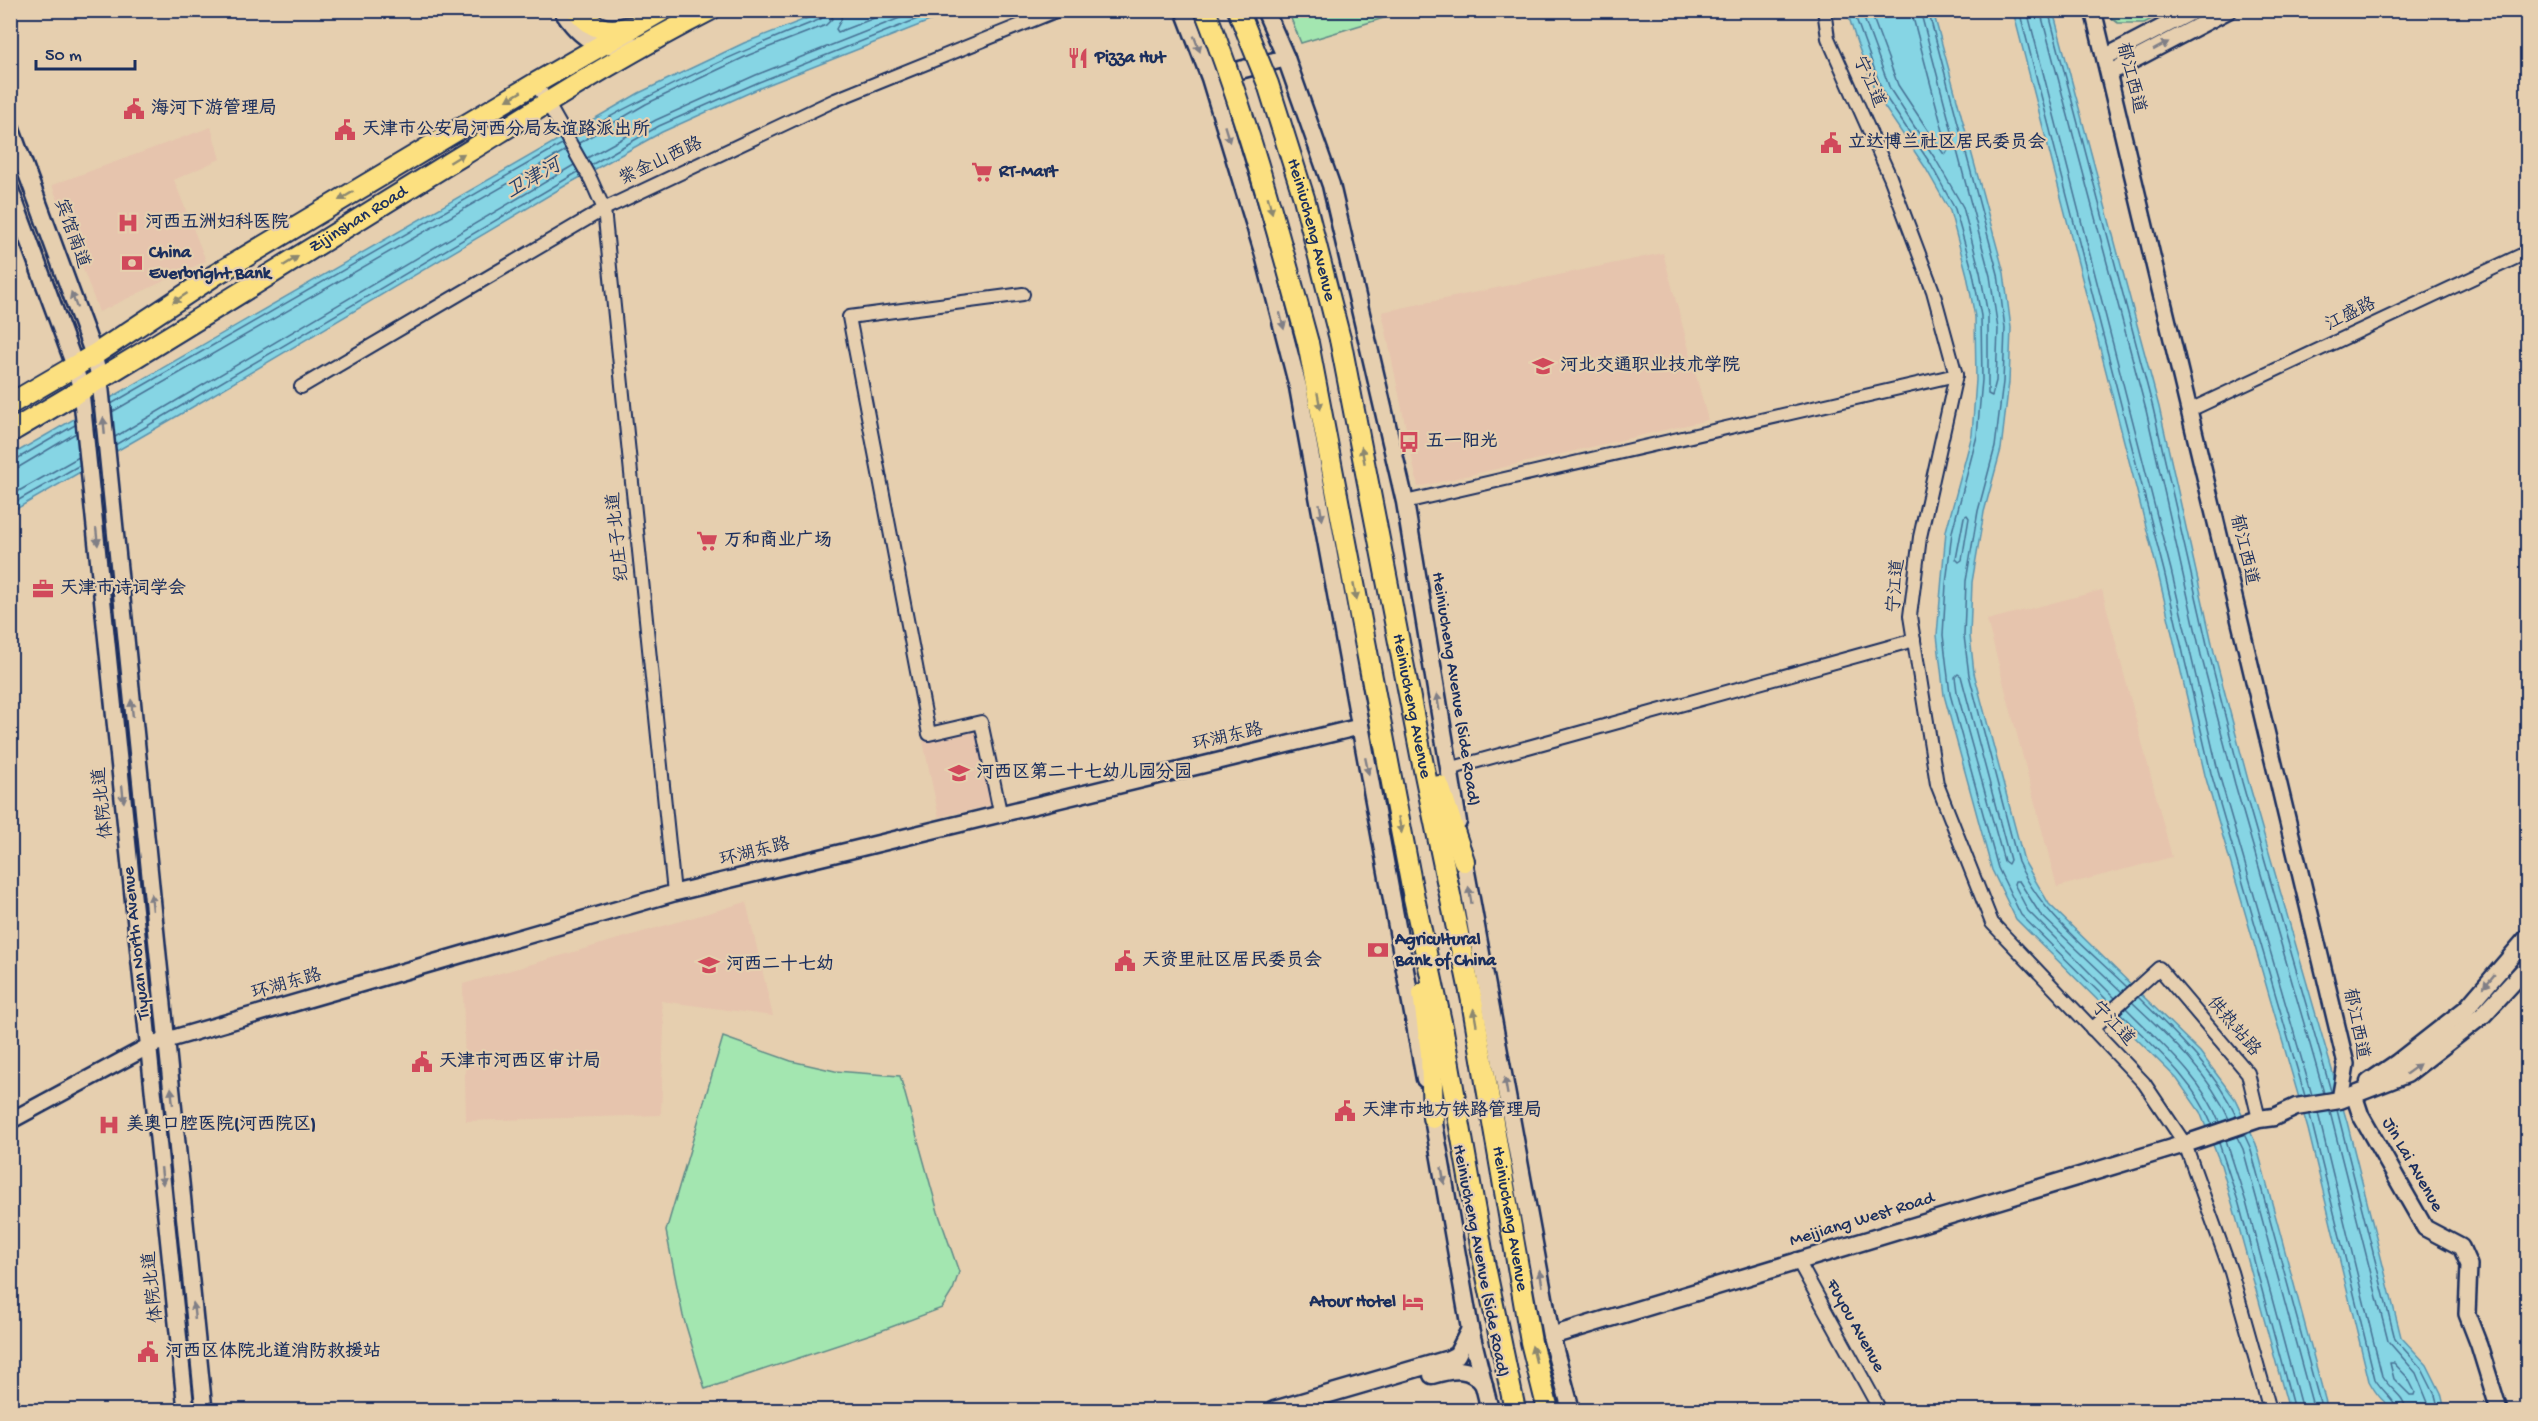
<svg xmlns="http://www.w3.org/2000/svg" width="2538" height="1421" viewBox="0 0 2538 1421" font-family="'Gochi Hand','LXGW WenKai TC',sans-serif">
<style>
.built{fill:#e6c4ad}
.green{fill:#a3e6b0;stroke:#5f8a87;stroke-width:1.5}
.water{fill:#86d5e4;stroke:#5b93ae;stroke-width:1.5}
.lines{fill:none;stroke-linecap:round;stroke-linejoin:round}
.shore{stroke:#467194;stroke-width:1.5}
.minor-casing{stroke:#1b2f5e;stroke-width:16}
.tertiary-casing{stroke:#1b2f5e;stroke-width:20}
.secondary-casing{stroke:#1b2f5e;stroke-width:21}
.primary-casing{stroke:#1b2f5e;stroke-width:24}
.trunk-casing{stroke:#1b2f5e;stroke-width:24}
.minor{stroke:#e6cfaf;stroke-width:12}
.tertiary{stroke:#e6cfaf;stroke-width:15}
.secondary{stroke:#e6cfaf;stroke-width:16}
.primary{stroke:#fce080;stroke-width:20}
.trunk{stroke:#fce080;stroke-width:20}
.trunk-bridge-casing{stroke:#1b2f5e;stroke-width:24;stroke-linecap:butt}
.trunk-bridge{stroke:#fce080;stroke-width:20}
.oneway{fill:#807f86}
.oneway2{fill:#8c886f}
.labels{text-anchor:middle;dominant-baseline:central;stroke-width:4.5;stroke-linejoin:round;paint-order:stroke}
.poi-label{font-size:18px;font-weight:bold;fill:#1b2f5e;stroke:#e6cfaf;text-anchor:start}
.street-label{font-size:18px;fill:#1b2f5e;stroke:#e6cfaf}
.water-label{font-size:20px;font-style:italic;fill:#26406b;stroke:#e6cfaf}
</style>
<rect width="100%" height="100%" fill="#e6cfaf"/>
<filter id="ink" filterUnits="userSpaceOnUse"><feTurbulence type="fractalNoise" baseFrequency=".0167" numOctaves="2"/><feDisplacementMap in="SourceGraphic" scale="12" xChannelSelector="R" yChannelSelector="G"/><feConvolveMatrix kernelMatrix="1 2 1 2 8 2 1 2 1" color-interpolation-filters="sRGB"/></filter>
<g filter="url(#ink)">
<g class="built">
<polygon points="211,127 220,159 174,180 206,261 99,312 52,185"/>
<polygon points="1663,253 1708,420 1418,487 1382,312"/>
<polygon points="2102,590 2172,857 2057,887 1987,620"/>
<polygon points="979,729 995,805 939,817 923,741"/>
<polygon points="746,902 773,1016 661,1001 664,1025 661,1115 466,1121 463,984"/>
</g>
<g class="green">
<polygon points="1288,11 1407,11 1301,43"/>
<polygon points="2109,11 2109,10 2168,11 2144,23 2118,23 2110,17"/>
<polygon points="723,1037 791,1061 835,1071 900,1076 938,1212 959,1272 953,1290 942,1308 883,1330 705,1389 683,1316 666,1231"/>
</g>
<g class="water">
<polygon points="826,11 955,11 762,87 662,132 568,184 179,415 11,512 10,456 639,93 744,43"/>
<polygon points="1847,11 1933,11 2004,273 2011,328 2009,382 2001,449 1984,512 1972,582 1970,636 1974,673 2024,861 2049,904 2200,1052 2235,1099 2256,1144 2328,1410 2289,1410 2233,1206 2221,1165 2200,1112 2177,1079 2016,919 1992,870 1944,695 1937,635 1946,531 1972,435 1976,380 1975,317 1967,275 1950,211 1925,167 1877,96 1857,43"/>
<path d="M2013 11H2053L2159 407 2214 652 2248 780 2347 1122 2401 1337 2427 1365 2441 1393 2445 1410C2407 1410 2390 1420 2369 1381L2308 1129 2205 775 2158 573Z"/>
</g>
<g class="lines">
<g class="shore">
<polyline points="842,10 841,20 836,29 838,32 895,10"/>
<polyline points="1853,10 1883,93 1930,163 1955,209 1973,273 1981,316 1982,380 1977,436 1952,532 1946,584 1943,635 1950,694 1998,868 2021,915 2110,1003"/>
<polyline points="1861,10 1890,89 1936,160 1963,207 1980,272 1988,315 1988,394 1992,396 1996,381 1998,329 1990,276 1920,10"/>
<polyline points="1870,10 1898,85 1943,153 1946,154 1948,150 1911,10"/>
<path d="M1928 10 1998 274 2005 328 2003 382 1995 447 1978 511 1966 581 1964 636 1969 675 2018 862C2041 914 2087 948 2127 987"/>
<polyline points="2019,10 2164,571 2211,773 2305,1096"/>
<polyline points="2027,10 2171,570 2218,771 2312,1095"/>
<polyline points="2040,10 2146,410 2201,655 2235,784 2324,1093"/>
<polyline points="2048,10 2153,408 2209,653 2242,782 2331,1091"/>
<path d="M575 136C655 91 736 52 821 19L826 10"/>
<polyline points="579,143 646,104 749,55 826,25 832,19 833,10"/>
<polyline points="587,158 656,120 756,75 920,10"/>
<polyline points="591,165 659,126 759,82 940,10"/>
<polyline points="111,404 562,144"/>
<polyline points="112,412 566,150"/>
<polyline points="115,437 574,165"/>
<polyline points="115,445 578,172"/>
<polyline points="10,461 15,460 75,425"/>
<polyline points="10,469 19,467 76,433"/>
<polyline points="10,496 79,457"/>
<polyline points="10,505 80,465"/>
<polygon points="1967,515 1969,518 1962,560 1959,562 1956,559 1964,517"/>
<polygon points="1958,674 1961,676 2010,860 2008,864 2004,861 1957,692 1955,677"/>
<path d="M2138 997C2174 1032 2215 1070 2236 1116"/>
<polyline points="2115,998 2028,911 2014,884 2015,881 2019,881 2040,914 2122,992"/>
<path d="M2132 1002C2168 1036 2209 1073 2229 1119"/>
<path d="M2126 1008C2160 1043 2201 1076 2219 1122"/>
<path d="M2120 1013C2154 1047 2194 1080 2212 1125"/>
<polyline points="2337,1110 2395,1339 2422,1369 2435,1395 2439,1410"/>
<polyline points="2330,1112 2388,1341 2416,1373 2431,1410"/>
<path d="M2318 1113 2382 1376C2389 1389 2405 1396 2406 1410"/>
<path d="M2310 1115 2375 1379C2381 1390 2396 1401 2398 1410"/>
<polyline points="2244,1134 2250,1147 2322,1410"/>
<polyline points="2237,1137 2243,1149 2314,1410"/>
<polyline points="2226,1140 2246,1202 2302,1410"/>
<polyline points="2219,1143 2239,1204 2294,1410"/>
<polygon points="2390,1363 2394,1363 2408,1378 2415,1392 2414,1395 2410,1395 2394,1379"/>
</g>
<defs>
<g id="minor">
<polyline points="1824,10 1828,38 1890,177 1933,291 1956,375 1920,537 1910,616 1937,784 1992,923 2144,1083 2185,1144 2231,1272 2270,1410"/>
<polyline points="536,83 591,180 604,209 674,893"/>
<polyline points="301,387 604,209 835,100 1058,10"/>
<polyline points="2190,410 2528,252"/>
<polyline points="1405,502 1956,375"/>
<polyline points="1449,769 1914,640"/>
<polyline points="1000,812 981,722 929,734 849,317 1023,294"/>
<polyline points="2092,1029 2159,968 2248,1073 2259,1119"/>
<polyline points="1797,1259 1880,1410"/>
</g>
<g id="tertiary">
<polyline points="2093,10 2346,1064 2340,1100"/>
<path d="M564 14C586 47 605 50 643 44"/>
<polyline points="2105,57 2195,10"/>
<polyline points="2109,73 2229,10"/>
<polyline points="94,355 100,381 204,1410"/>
<polyline points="75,366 81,391 186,1410"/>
<polyline points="2354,1095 2361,1116 2425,1228 2461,1247 2469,1265 2467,1314 2479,1345 2499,1410"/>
<polyline points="10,1121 149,1046 167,1040 674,893 1359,727"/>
</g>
<g id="secondary">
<polyline points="1184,10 1210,78 1264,255 1298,387 1425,1079"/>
<polyline points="1265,10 1286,58 1331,185 1405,502 1458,822"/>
<polyline points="1217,76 1286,58"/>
<polyline points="10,127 94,355"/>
<polyline points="10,190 75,366"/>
<polyline points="1462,850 1551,1336 1571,1410"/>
<polyline points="2369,1082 2397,1063 2466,1009 2528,937"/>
<polyline points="1431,1107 1470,1329 1490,1410"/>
<polyline points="1551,1336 2185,1144 2259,1119 2274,1117 2296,1107 2340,1100 2407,1074 2483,1015 2528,966"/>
<path d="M1432 1375C1452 1369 1471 1365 1484 1385"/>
<polyline points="1274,1410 1449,1359 1457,1355 1470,1329"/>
</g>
<g id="primary">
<path d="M577 10C592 28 607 34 629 27"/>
<polyline points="10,404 94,355 215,275 536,83 663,10"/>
<path id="s1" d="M10 432C164 343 312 247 463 155 544 105 625 53 710 10"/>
</g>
<g id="trunk">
<path id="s2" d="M1340 339 1421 755 1472 1001 1531 1342 1548 1410"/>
<polyline points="1308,343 1414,898 1443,1031 1484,1262 1515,1410"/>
<polyline points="1439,786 1464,861"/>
<polyline points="1423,993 1431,1053 1433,1118"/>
</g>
</defs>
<use href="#minor" class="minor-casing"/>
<use href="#tertiary" class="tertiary-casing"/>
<use href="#secondary" class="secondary-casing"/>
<use href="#primary" class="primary-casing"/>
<use href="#trunk" class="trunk-casing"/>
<use href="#minor" class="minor"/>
<use href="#tertiary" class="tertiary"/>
<use href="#secondary" class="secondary"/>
<use href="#primary" class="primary"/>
<use href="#trunk" class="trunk"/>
<defs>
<g id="trunk-bridge">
<path d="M1205 10C1248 120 1277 230 1308 343"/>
<path id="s3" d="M1238 10 1268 84 1304 198 1340 339"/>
</g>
</defs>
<use href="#trunk-bridge" class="trunk-bridge-casing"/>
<use href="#trunk-bridge" class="trunk-bridge"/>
</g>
<defs><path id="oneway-solid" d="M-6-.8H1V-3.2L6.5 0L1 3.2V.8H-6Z" transform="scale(1.5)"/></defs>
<g class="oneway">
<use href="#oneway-solid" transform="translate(1197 44) rotate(69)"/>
<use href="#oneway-solid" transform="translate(2161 46) rotate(-28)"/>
<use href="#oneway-solid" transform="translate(1227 134) rotate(73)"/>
<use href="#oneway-solid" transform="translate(74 300) rotate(-110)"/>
<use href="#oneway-solid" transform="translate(1282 321) rotate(76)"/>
<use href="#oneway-solid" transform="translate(104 426) rotate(-95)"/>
<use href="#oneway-solid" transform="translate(1321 512) rotate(80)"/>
<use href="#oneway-solid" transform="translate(97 537) rotate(84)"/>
<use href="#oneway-solid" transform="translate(1438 702) rotate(-99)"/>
<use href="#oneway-solid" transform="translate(132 708) rotate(-96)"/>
<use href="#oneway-solid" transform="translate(1367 766) rotate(78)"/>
<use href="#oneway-solid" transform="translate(123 794) rotate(84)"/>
<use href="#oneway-solid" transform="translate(1470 895) rotate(-100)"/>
<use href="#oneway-solid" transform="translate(152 902) rotate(-96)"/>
<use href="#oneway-solid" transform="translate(2489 981) rotate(130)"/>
<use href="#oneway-solid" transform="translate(2413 1069) rotate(-36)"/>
<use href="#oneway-solid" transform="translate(1506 1086) rotate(-100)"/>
<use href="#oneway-solid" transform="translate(172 1096) rotate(-96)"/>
<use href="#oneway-solid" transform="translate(162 1176) rotate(84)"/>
<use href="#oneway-solid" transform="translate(1443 1176) rotate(80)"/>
<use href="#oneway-solid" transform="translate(1541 1278) rotate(-100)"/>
<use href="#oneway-solid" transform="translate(194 1311) rotate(-96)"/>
</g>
<g class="oneway2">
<use href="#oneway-solid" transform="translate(514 96) rotate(149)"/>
<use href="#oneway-solid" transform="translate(457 158) rotate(-32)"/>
<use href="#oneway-solid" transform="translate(346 196) rotate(149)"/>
<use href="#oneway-solid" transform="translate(1270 205) rotate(75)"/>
<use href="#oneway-solid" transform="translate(291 261) rotate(-32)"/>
<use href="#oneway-solid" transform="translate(180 298) rotate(147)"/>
<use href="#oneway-solid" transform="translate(1319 401) rotate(79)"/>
<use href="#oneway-solid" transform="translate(1363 455) rotate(-101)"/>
<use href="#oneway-solid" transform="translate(1355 592) rotate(79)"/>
<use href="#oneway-solid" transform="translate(1400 825) rotate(79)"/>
<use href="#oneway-solid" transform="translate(1475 1017) rotate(-100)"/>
<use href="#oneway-solid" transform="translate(1534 1354) rotate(-104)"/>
</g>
</g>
<defs>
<symbol id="restaurant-bare" viewBox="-9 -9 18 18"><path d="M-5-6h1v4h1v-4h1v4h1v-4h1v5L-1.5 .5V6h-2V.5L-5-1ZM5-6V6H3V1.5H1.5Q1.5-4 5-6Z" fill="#d1495b" stroke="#e6cfaf" stroke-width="2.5" paint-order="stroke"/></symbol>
<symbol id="civic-bare" viewBox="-9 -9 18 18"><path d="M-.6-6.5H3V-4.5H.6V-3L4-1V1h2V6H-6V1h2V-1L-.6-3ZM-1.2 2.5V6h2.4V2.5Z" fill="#d1495b" stroke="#e6cfaf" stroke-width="2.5" paint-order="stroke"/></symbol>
<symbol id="supermarket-bare" viewBox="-9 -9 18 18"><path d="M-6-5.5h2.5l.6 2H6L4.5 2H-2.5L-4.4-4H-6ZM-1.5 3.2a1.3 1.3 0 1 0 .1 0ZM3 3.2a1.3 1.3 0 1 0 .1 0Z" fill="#d1495b" stroke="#e6cfaf" stroke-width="2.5" paint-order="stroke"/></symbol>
<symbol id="hospital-bare" viewBox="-9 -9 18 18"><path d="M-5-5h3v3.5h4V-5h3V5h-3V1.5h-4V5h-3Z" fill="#d1495b" stroke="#e6cfaf" stroke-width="2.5" paint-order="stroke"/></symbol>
<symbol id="bank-bare" viewBox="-9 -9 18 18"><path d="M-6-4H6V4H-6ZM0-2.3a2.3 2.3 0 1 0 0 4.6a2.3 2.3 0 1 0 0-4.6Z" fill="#d1495b" stroke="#e6cfaf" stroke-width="2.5" paint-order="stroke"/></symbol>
<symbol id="university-bare" viewBox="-9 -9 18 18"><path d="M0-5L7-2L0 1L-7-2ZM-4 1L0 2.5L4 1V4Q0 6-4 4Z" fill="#d1495b" stroke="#e6cfaf" stroke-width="2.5" paint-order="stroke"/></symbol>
<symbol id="bus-bare" viewBox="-9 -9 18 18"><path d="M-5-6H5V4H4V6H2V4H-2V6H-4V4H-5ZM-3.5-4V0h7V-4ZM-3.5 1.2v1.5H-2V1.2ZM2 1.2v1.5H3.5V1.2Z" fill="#d1495b" stroke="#e6cfaf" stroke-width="2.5" paint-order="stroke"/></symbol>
<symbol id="office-bare" viewBox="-9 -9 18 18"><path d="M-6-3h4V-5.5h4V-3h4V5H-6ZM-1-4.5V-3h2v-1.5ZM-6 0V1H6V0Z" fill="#d1495b" stroke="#e6cfaf" stroke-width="2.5" paint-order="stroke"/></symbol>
<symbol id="school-bare" viewBox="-9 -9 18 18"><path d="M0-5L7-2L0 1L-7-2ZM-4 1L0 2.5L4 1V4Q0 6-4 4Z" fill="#d1495b" stroke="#e6cfaf" stroke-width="2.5" paint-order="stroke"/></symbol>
<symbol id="hotel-bare" viewBox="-9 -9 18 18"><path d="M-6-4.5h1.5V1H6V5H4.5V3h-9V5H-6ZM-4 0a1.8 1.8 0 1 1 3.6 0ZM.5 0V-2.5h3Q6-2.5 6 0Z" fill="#d1495b" stroke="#e6cfaf" stroke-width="2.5" paint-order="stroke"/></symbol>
</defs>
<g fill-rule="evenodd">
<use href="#restaurant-bare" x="1063" y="43" width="30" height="30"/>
<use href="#civic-bare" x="119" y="94" width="30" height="30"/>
<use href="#civic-bare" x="330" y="115" width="30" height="30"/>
<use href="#civic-bare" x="1816" y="128" width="30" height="30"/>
<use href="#supermarket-bare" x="967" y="157" width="30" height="30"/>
<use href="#hospital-bare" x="113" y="208" width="30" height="30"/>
<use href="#bank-bare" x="117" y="248" width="30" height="30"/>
<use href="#university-bare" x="1528" y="351" width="30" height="30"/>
<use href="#bus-bare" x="1394" y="427" width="30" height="30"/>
<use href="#supermarket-bare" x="692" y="526" width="30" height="30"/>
<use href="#office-bare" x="28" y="574" width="30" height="30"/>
<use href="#school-bare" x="944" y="758" width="30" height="30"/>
<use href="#bank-bare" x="1363" y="935" width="30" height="30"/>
<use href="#civic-bare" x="1110" y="946" width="30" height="30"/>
<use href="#school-bare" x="694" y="950" width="30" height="30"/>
<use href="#civic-bare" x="407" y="1047" width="30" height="30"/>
<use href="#civic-bare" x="1330" y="1096" width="30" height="30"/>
<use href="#hospital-bare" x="94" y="1110" width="30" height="30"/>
<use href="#hotel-bare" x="1398" y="1287" width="30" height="30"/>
<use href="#civic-bare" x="133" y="1337" width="30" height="30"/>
</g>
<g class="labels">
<g class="poi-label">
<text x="1095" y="58">Pizza Hut</text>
<text x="151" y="109">海河下游管理局</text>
<text x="362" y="130">天津市公安局河西分局友谊路派出所</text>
<text x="1848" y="143">立达博兰社区居民委员会</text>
<text x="999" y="172">RT-Mart</text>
<text x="145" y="223">河西五洲妇科医院</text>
<text x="149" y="253">China<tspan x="149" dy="21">Everbright Bank</tspan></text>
<text x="1560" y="366">河北交通职业技术学院</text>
<text x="1426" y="442">五一阳光</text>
<text x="724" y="541">万和商业广场</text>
<text x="60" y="589">天津市诗词学会</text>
<text x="976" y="773">河西区第二十七幼儿园分园</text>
<text x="1395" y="940">Agricultural<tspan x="1395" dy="21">Bank of China</tspan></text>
<text x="1142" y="961">天资里社区居民委员会</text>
<text x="726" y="965">河西二十七幼</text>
<text x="439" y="1062">天津市河西区审计局</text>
<text x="1362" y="1111">天津市地方铁路管理局</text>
<text x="126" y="1125">美奥口腔医院(河西院区)</text>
<text x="1396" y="1302" text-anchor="end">Atour Hotel</text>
<text x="165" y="1352">河西区体院北道消防救援站</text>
</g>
<g class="street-label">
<text transform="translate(2130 78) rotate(76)">郁江西道</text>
<text transform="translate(1868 82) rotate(66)">宁江道</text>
<text transform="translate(661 162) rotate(-25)">紫金山西路</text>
<text stroke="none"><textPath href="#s1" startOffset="408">Zijinshan Road</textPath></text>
<text stroke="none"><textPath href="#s3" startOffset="232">Heiniucheng Avenue</textPath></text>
<text transform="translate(71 234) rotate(70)">宾馆南道</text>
<text transform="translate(2351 315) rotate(-26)">江盛路</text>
<text transform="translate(619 537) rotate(-96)">纪庄子北道</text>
<text transform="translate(2243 550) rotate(77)">郁江西道</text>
<text transform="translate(1897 586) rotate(-85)">宁江道</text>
<text transform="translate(1455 689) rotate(81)">Heiniucheng Avenue (Side Road)</text>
<text stroke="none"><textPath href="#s2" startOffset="374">Heiniucheng Avenue</textPath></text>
<text transform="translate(1228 738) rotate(-13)">环湖东路</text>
<text transform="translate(104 803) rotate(-96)">体院北道</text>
<text transform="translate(755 853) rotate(-14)">环湖东路</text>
<text transform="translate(137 943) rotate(-96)">Tiyuan North Avenue</text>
<text transform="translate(287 985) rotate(-16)">环湖东路</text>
<text transform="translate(2112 1024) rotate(46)">宁江道</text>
<text transform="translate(2355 1024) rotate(79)">郁江西道</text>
<text transform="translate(2233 1027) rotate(50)">供热站路</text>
<text transform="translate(2412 1165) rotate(60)">Jin Lai Avenue</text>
<text stroke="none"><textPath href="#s2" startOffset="896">Heiniucheng Avenue</textPath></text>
<text transform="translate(1862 1220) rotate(-17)">Meijiang West Road</text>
<text transform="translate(1480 1261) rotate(79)">Heiniucheng Avenue (Side Road)</text>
<text transform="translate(154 1287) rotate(-96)">体院北道</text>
<text transform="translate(1855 1326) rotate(61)">Fuyou Avenue</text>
</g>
<g class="water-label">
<text transform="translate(534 180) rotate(-30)">卫津河</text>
</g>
</g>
<rect width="2538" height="1421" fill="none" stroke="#e6cfaf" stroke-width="36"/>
<rect x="18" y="18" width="2502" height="1385" fill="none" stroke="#1b2f5e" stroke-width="2" filter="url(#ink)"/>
<path d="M36 60v9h99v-9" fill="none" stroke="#1b2f5e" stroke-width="3"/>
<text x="45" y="60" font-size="18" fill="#1b2f5e" stroke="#e6cfaf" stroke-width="4.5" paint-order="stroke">50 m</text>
</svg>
